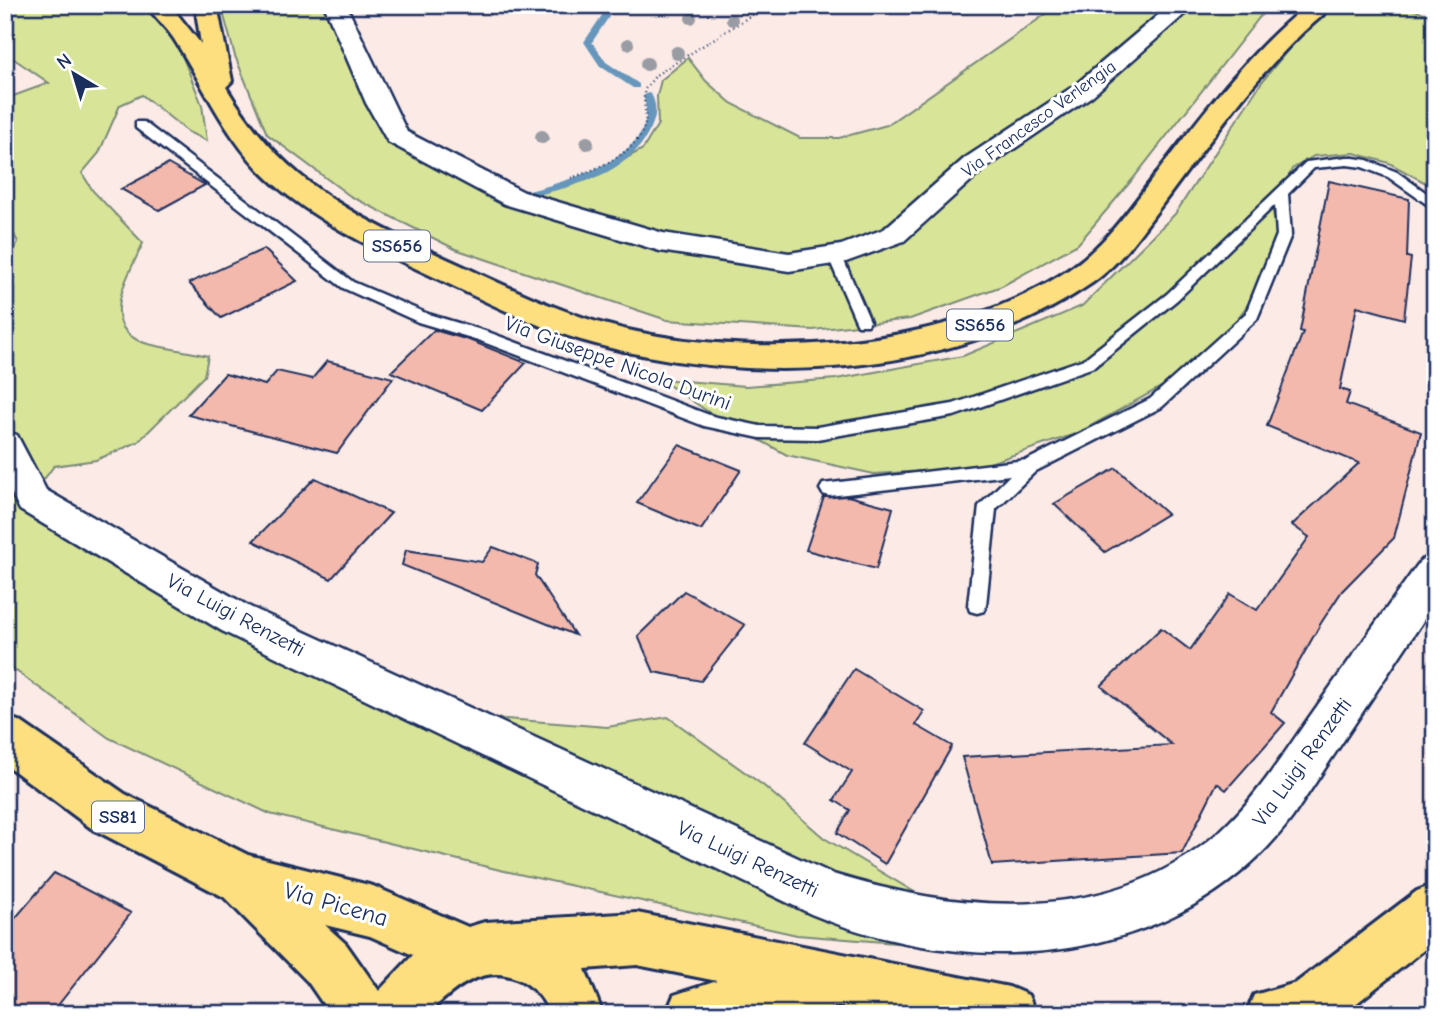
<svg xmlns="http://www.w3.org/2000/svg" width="1440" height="1019" viewBox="0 0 1440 1019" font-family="'Comic Neue',sans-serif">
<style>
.green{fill:#d8e497;stroke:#7a8a7a;stroke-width:2}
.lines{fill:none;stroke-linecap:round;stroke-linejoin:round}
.stream{fill:#6696bc;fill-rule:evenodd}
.building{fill:#f3b9ad;stroke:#1b2f5e;stroke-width:2}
.service-casing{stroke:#1b2f5e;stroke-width:5}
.minor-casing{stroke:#1b2f5e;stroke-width:5}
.primary-casing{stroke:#1b2f5e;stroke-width:6}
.trunk-casing{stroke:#1b2f5e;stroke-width:6}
.path{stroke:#1b2f5e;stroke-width:2.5;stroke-dasharray:1 3.5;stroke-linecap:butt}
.service{fill:#fff;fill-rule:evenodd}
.minor{fill:#fff;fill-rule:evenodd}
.primary{fill:#fddf80;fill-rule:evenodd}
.trunk{fill:#fddf80;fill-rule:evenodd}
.tree{fill:#9a9ca3}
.labels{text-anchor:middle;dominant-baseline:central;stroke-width:6;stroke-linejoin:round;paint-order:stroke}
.far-street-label{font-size:18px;fill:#1b2f5e;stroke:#fff}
.shield{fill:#fff;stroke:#5f6d8e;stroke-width:2}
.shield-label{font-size:19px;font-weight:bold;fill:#1b2f5e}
.street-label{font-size:21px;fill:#1b2f5e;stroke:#fff}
.near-street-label{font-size:24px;fill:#1b2f5e;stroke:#fff}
</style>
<rect width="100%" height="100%" fill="#fbeae6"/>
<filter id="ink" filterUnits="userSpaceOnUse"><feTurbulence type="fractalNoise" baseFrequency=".0143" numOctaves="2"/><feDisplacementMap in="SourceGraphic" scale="14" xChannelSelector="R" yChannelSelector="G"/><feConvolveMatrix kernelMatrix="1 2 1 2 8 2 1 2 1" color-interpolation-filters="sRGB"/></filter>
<g filter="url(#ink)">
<g class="green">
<path d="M5 5H143L175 38 202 105 207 141 188 132 142 95 120 105 99 153 82 173 93 191 143 243C129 275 94 329 148 344 168 349 188 351 208 356L204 376 138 442 96 460 54 466 42 482 32 515 258 636 493 718 607 727 668 717 764 786 824 838 916 893 958 948 797 935 500 870 270 814 109 738 5 663V268L18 242 5 218V99L49 83 14 59 5 62Z"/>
<polygon points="221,5 345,5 399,120 406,129 430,143 437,152 502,184 532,194 586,180 643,149 658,124 657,96 661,80 688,58 706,81 731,103 800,138 839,138 887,125 1059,5 1269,5 1132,180 1078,244 1002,286 910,319 813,330 667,320 455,249 350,196 267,134 235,56"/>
<polygon points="1401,5 1435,17 1435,188 1389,163 1354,153 1314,156 1292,169 1273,212 1278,239 1250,302 1227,332 1163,386 1078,433 975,468 874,474 787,455 707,411 660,379 746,386 836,379 963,356 1082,306 1175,214 1261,83 1299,36 1322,16 1341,6"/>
</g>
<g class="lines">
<g class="stream">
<polygon points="609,5 617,5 592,42 606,62 639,84 639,88 633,88 600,66 584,42"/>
<path d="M648 93 651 94C658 106 656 118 650 130 629 175 573 186 530 197H522V193C563 182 665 157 643 96Z"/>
</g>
</g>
<g class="building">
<polygon points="168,164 205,185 159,210 121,189"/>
<polygon points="1329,181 1409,199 1407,257 1411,258 1404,319 1357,306 1340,389 1350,392 1346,404 1421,432 1394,538 1342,591 1321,623 1271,712 1285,723 1226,790 1217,783 1182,853 992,865 962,757 1172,745 1101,686 1161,628 1190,650 1230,594 1257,610 1309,537 1292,525 1359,463 1267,426 1303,332 1300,331"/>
<polygon points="264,249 297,281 221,318 189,283"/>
<polygon points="434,330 469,340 526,363 482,410 391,372"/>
<polygon points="327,361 393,378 337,453 188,415 225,374 265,385 277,371 312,379"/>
<polygon points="679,445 741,470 701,530 637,503"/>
<polygon points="1116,468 1167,514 1105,552 1054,504"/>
<polygon points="315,478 391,513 331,579 253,541"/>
<polygon points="848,496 893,508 876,569 806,550 824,497"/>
<polygon points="493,547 538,564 535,575 575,635 402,565 406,550 482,562"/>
<polygon points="684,591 745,625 701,681 654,672 638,636"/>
<polygon points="854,669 924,711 916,725 952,746 885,864 837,833 850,810 834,800 852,772 805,743"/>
<polygon points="54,873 131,913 51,1014 5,1014 5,930"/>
</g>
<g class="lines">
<defs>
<g id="service">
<polygon points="136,122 144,122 353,282 428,314 488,332 712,416 760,426 817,427 953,404 1084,359 1167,294 1306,162 1347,157 1367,160 1397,172 1435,199 1435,210 1388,177 1362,167 1347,165 1314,168 1288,194 1291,235 1257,319 1162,407 1036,471 996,509 986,605 984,611 977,613 970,611 968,605 979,506 1010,475 829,496 823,494 820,489 823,484 1027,460 1150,399 1246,313 1277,235 1275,205 1177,300 1094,367 954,416 817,439 760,438 704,426 478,340 418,322 343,288 136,128"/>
<polygon points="834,250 841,254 870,321 868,325 858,325 856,321 827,254"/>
</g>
<g id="minor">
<polygon points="324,5 346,5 407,132 524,192 663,233 789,253 841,245 884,229 965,158 1074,86 1170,5 1195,5 1092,96 983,170 904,241 846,262 789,271 660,251 504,204 388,142 366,103"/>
<path d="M5 431 17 435 46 490 250 607 833 874C960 913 1113 927 1220 831 1255 799 1281 758 1308 719 1345 666 1383 613 1421 560L1435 555V603L1292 818C1179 968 975 982 811 914L222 631 20 510 5 480Z"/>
</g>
<g id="primary">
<path d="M5 716 21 722 125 794 248 855 373 886 468 927 485 922 637 913 1009 987 1028 995 1036 1014H875L838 1006 810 1014H666L674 995 717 981 637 965 585 969 603 1014H549C546 1002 537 991 527 984 489 959 455 986 428 1014H330L308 982 224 897 91 828 5 764ZM325 925 370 936 413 955 379 991 346 944Z"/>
<polygon points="1435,884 1435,941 1343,1014 1246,1014 1254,995 1296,983 1417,891"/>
</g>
<path id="trunk" d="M146 5H170L201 44 195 5H217L232 81 226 87C283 182 350 214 447 259 496 281 545 306 597 322 737 363 952 353 1074 266 1108 242 1134 203 1160 169 1205 111 1249 52 1307 5H1332C1323 17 1310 25 1300 35 1281 54 1262 74 1245 95 1216 131 1189 169 1161 206 1140 233 1120 264 1092 283 949 381 743 388 581 340 529 324 481 299 432 276 377 250 320 224 274 184 228 144 206 89 174 39 166 27 155 17 146 5Z"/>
</defs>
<use href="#service" class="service-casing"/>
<use href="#minor" class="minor-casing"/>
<use href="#primary" class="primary-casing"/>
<use href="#trunk" class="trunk-casing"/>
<path class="path" d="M571 178C595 170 640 152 645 123 647 111 642 101 645 89L656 75 768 5"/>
<use href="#service" class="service"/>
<use href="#minor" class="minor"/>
<use href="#primary" class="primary"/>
<use href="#trunk" class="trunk"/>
</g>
<g class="tree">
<circle cx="691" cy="18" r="6"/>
<circle cx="732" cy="20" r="6"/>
<circle cx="628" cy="44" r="6"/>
<circle cx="677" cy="53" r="7"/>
<circle cx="647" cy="64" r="7"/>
<circle cx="542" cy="137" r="7"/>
<circle cx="587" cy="143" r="7"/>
</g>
</g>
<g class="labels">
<g class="far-street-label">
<text transform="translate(1039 119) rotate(-36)">Via Francesco Verlengia</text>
</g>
<g class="shield">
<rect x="364" y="230.5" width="66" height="31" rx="5"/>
<rect x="947" y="309.5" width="66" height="31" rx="5"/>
<rect x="92" y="801.5" width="52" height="31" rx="5"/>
</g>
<g class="shield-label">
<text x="397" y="246">SS656</text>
<text x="980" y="325">SS656</text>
<text x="118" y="817">SS81</text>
</g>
<g class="street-label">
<text transform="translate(618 363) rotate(20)">Via Giuseppe Nicola Durini</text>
<text transform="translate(236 615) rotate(28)">Via Luigi Renzetti</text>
<text transform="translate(1302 762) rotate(-54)">Via Luigi Renzetti</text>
<text transform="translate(748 859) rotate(25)">Via Luigi Renzetti</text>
</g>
<g class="near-street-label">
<text transform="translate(336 904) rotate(16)">Via Picena</text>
</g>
</g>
<rect width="1440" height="1019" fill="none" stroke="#fff" stroke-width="28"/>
<rect x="14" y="14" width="1412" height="991" fill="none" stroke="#1b2f5e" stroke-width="2.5" filter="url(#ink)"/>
<g transform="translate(74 74) rotate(322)" stroke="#ffffff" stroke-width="5" paint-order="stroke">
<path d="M0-5L12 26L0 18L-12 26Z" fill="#1b2f5e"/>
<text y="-10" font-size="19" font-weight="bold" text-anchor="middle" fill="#1b2f5e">N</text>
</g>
</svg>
